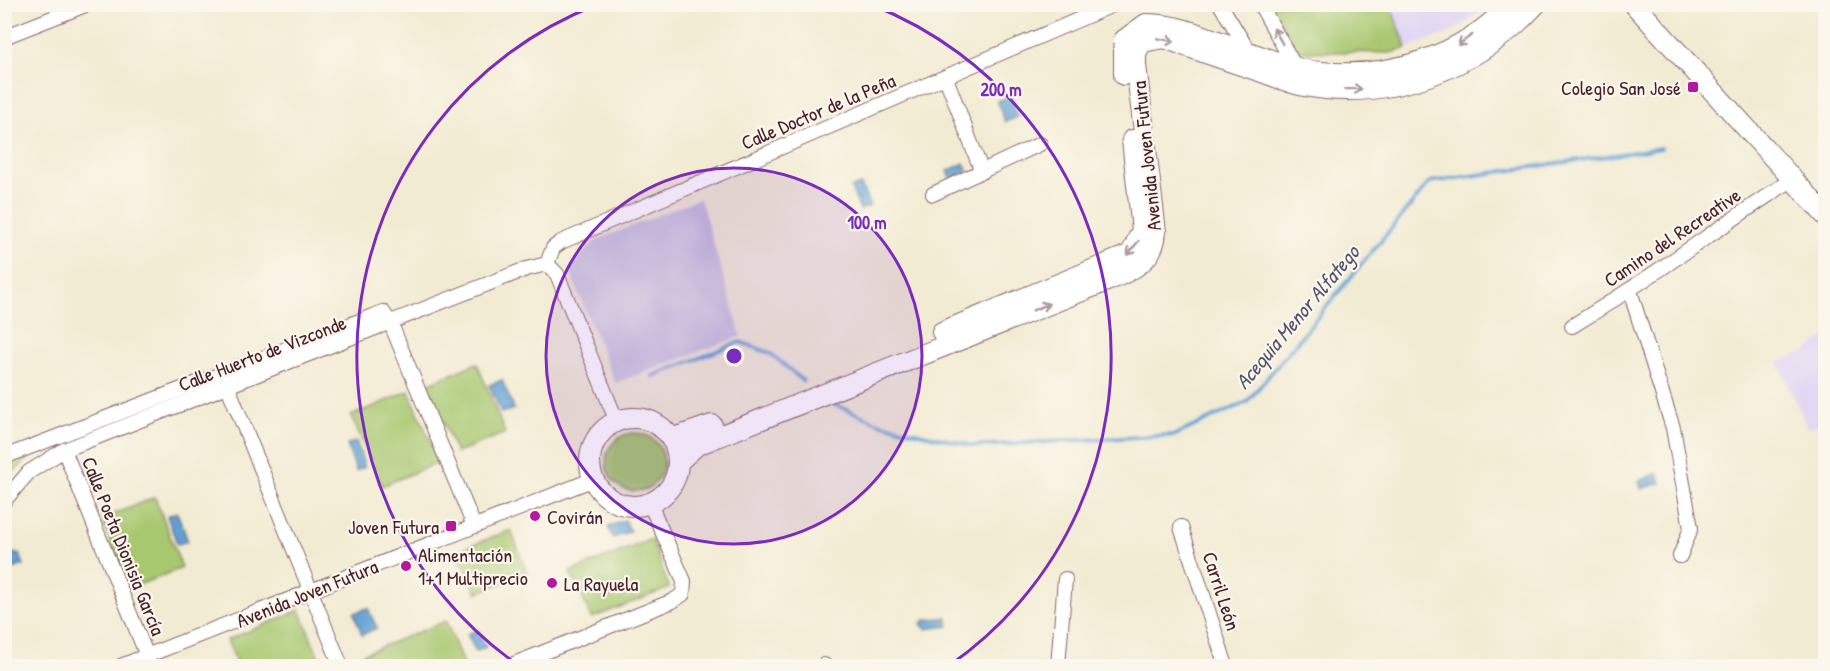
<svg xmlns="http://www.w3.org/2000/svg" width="1830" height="671" viewBox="0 0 1830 671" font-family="'Patrick Hand',sans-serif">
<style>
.built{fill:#e0d4f4}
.industrial{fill:#c4c0db}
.green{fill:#a8c86f;stroke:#79744d;stroke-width:1.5}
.water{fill:#61a0d3;stroke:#56607f;stroke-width:1.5}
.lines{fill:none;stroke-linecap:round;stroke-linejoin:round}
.stream{stroke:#61a0d3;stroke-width:4}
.street-casing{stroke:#856666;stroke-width:16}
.secondary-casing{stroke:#856666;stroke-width:22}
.street{stroke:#fff;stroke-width:14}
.secondary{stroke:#fff;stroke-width:20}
.oneway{stroke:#ae9aa0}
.ring{fill:none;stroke:#7b2cbf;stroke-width:3}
.poi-dot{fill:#b5179e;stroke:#fbf7ec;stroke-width:2}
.labels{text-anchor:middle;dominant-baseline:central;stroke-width:4.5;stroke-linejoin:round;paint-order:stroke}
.poi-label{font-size:20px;fill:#4a1f2b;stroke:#fbf7ec;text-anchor:start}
.street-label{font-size:20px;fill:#4a1f2b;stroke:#fbf7ec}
.water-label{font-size:21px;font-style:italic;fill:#53536e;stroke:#fbf7ec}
.centre{fill:#7b2cbf;stroke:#fbf7ec;stroke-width:3}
.ring-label{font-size:18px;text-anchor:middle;font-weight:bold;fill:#7b2cbf;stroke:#fbf7ec;stroke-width:4.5;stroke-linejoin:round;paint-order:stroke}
</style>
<rect width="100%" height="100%" fill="#fbf7ec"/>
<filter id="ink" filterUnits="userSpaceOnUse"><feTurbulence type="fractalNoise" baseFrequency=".0167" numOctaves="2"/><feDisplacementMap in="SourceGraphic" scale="12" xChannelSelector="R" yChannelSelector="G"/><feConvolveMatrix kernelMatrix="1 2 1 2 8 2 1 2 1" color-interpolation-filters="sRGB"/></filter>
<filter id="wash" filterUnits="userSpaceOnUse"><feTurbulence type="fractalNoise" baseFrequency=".008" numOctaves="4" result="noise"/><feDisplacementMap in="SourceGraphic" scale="24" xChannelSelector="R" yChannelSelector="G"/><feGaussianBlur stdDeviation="1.35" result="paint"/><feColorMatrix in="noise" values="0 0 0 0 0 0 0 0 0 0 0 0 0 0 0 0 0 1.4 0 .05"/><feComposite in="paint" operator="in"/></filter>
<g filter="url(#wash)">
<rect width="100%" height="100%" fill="#f2ebd3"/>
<g class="built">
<polygon points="1390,5 1491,5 1452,32 1407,48"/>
<polygon points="1825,336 1825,422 1808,428 1778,362 1807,351"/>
</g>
<polygon class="industrial" points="700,198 741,336 615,383 569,269 595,241"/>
<g class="green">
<polygon points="1269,5 1390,5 1407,48 1390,53 1298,51"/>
<polygon points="477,363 505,433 456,453 428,384"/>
<polygon points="409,391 439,462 382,486 351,416"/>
<circle cx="635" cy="462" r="29"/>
<polygon points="23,454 27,460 5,479 5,464"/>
<polygon points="155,497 182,568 128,589 102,519"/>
<polygon points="511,530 527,573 477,593 457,551"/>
<polygon points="652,539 669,588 592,618 570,572"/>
<polygon points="300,610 320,660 302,666 238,666 227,640"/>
<polygon points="446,621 464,666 360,666 356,657"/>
</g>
<g class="water">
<polygon points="1011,96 1018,117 1005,122 997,101"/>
<polygon points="964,163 968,171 950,179 948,171"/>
<polygon points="861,185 870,206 860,210 851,188"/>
<polygon points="502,380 514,409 501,413 489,385"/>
<polygon points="356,441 365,467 356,471 347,445"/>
<polygon points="1658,473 1661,483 1641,489 1639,481"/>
<polygon points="177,512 188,541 177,544 167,516"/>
<polygon points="625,520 630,531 613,538 608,527"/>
<polygon points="5,551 20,555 24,565 5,572"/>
<polygon points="368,608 377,628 362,635 354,613"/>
<polygon points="947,617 949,626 926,629 921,624 925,620"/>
<polygon points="478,630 486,647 476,652 467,634"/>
</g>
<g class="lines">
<g class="stream">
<polyline points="653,376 740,342 770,353 803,381"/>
<polyline points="828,402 882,424 973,446 1175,435 1247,402 1430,182 1661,148"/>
</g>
</g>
</g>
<g filter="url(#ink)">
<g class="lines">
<defs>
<g id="street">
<polyline points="1220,4 1249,52"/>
<polyline points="1260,4 1295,67"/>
<polyline points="4,37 88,4"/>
<polyline points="946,78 982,172"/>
<polyline points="933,194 1040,144"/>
<polyline points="547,264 553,248 561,242 1115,4"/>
<polyline points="547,264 557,274 617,422"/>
<polyline points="1630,291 1673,428 1691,528 1680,556"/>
<path d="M1572 326C1648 281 1718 227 1793 179"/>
<polyline points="228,387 341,666"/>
<polyline points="64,450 147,656"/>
<polyline points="4,457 383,312 391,324 474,526"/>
<polyline points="4,501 29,472 64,450 526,269 547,264"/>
<polyline points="1181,527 1226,666"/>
<polyline points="824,665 825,666"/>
<polyline points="121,666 594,479"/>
<polyline points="509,666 673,601 683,594 684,581 650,504"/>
<polyline points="1058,666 1065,579"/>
</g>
<g id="secondary">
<polyline points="1634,4 1826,216"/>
<path d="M1124 75V40L1146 24C1183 24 1217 42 1251 53 1274 61 1297 70 1321 72 1391 79 1462 56 1511 4"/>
<polyline points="942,332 1131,254 1142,230 1132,140"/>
<circle cx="634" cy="462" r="44"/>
<polyline points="671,439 712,425"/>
<path d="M679 461 697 445 1092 287C1119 275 1154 267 1156 232L1136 65V53L1142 42 1165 38C1195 50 1226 60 1256 70 1272 75 1288 83 1304 86 1391 102 1478 68 1536 4"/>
</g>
</defs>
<use href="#street" class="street-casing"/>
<use href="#secondary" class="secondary-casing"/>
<use href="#street" class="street"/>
<use href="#secondary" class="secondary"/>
</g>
<defs><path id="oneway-shaft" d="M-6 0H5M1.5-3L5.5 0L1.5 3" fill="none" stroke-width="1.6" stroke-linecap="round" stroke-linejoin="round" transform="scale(1.5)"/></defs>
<g class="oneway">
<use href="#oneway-shaft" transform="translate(1278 36) rotate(-119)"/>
<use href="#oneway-shaft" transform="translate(1166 40) rotate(11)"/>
<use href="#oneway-shaft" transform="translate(1465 40) rotate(145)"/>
<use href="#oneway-shaft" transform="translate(1353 89) rotate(-1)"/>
<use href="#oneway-shaft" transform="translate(1133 248) rotate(128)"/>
<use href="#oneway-shaft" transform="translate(1041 307) rotate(-22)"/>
</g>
</g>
<circle cx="734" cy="356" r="188" fill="#7b2cbf" fill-opacity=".12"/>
<g class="ring">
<circle cx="734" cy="356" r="188"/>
<path d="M518 665A377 377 0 0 1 596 5M872 5A377 377 0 0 1 950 665"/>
</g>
<g class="poi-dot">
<rect x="1687" y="81" width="12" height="12" rx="3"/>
<circle cx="535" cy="516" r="6"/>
<rect x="445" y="520" width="12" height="12" rx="3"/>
<circle cx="406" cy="566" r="6"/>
<circle cx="552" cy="583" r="6"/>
</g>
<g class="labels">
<g class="poi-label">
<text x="1681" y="87" text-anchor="end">Colegio San José</text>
<text x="547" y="516">Covirán</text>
<text x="439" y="526" text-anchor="end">Joven Futura</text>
<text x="418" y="554">Alimentación<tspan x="418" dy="23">1+1 Multiprecio</tspan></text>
<text x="564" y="583">La Rayuela</text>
</g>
<g class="street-label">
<text transform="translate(818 111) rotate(-23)">Calle Doctor de la Peña</text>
<text transform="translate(1146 156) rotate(-96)">Avenida Joven Futura</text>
<text transform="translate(1672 237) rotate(-34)">Camino del Recreative</text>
<text transform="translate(262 353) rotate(-21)">Calle Huerto de Vizconde</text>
<text transform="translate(124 546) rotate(68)">Calle Poeta Dionisia García</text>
<text transform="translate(1222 591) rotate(72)">Carril León</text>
<text transform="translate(307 593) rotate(-22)">Avenida Joven Futura</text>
</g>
<g class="water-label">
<text transform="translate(1297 317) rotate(-50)">Acequia Menor Alfatego</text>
</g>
</g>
<circle cx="734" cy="356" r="9" class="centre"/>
<g class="ring-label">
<text x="1001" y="96">200 m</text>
<text x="867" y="229">100 m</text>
</g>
<rect width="1830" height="671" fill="none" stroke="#fbf7ec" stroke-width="24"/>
</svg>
